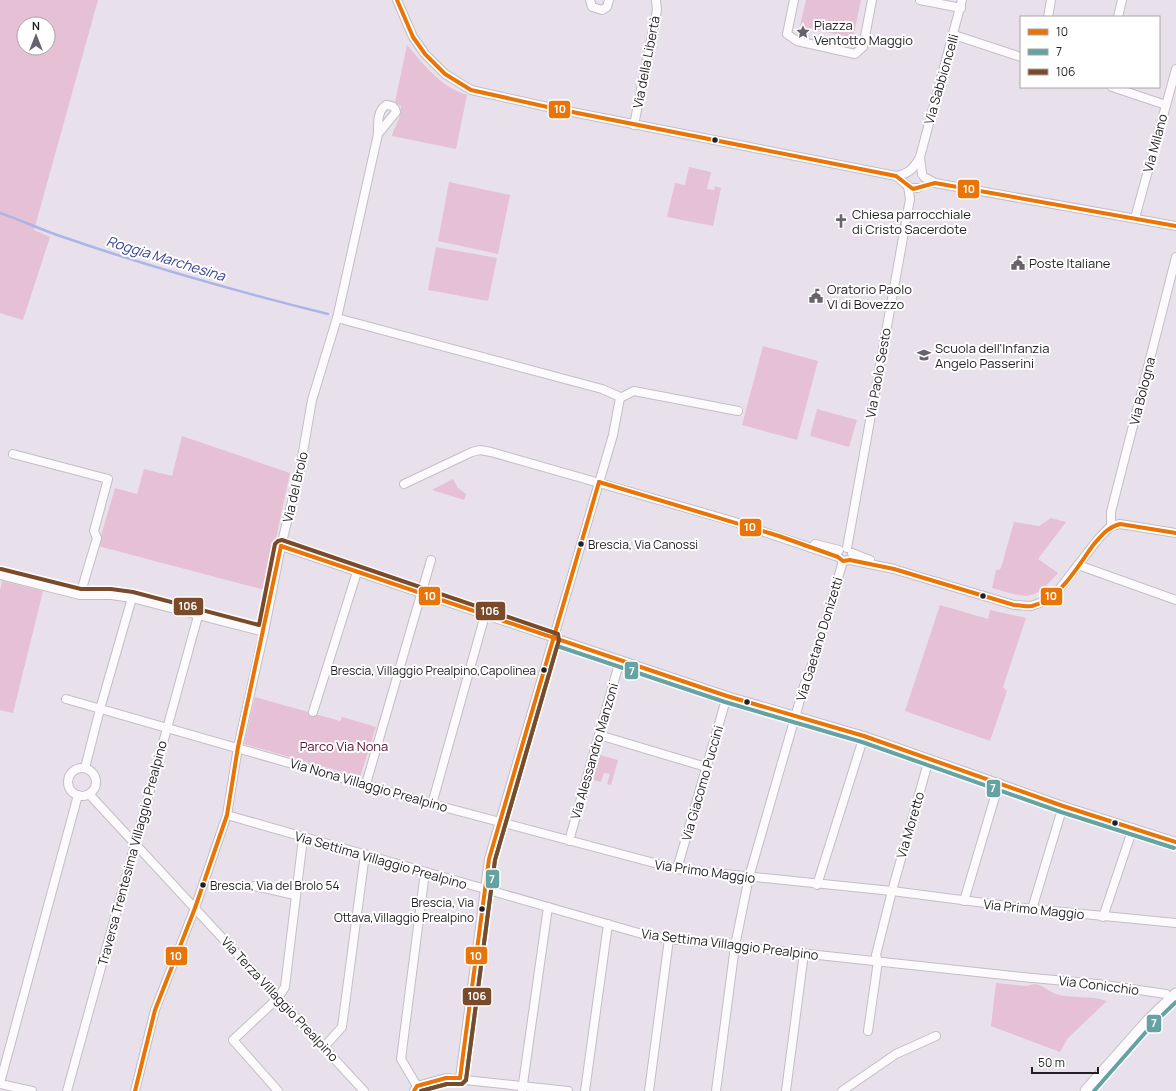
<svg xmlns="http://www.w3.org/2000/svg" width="1176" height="1091" viewBox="0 0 1176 1091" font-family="Manrope,sans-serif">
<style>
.green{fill:#e6c0d4;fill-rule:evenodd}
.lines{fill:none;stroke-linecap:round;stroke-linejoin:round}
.stream{stroke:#acb4e8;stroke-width:2.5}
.street-casing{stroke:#c3bec6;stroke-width:10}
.secondary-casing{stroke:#c3bec6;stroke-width:13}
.street{stroke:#fcfafc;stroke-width:8}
.secondary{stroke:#fcfafc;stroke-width:11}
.bus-1-casing{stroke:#fff;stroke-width:7}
.bus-2-casing{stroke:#fff;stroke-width:7}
.bus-3-casing{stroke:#fff;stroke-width:7}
.bus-1{stroke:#e97407;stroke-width:4}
.bus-2{stroke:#65a2a3;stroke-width:4}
.bus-3{stroke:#7a4b2a;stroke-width:4}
.bus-dot{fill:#221e25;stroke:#fff;stroke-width:1.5}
.labels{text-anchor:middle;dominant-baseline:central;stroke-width:4;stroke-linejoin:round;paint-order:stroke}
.bus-label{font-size:12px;fill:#221e25;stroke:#fff;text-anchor:start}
.poi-label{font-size:13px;fill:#221e25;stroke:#fff;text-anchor:start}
.street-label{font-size:13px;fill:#221e25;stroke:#fff}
.park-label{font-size:13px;fill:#541036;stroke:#fff}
.water-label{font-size:14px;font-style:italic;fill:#3b4395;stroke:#fff}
.line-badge{stroke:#fff;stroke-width:1.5}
.badge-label{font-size:11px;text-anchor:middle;font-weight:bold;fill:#fff}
</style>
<rect width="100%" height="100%" fill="#e8e1ec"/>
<g class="green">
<path d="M0 0H98L34 230 50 237 23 320 0 313ZM24 24H48V48H24Z"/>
<polygon points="806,0 861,0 853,38 800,26"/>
<path d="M407 45C424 65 441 87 467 95L456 149 392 136C395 123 402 119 401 106L395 102Z"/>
<polygon points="689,167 711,172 707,189 714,190 715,186 721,188 713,226 667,217 675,183 685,185"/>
<polygon points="449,182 510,195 498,254 438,241"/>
<polygon points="436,247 497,258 488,301 428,290"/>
<polygon points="763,346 818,361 797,440 742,425"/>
<polygon points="817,409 857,420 849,447 810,436"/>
<polygon points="182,436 290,473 265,590 98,546 115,488 137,494 144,469 172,476"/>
<polygon points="453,479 458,488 466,494 464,500 432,490"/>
<path d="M1051 518 1066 522 1038 559 1058 573C1032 603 1028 598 992 588L996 570H999L1001 568 1014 522 1039 526Z"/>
<polygon points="2,581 43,591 13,713 0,710 0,591"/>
<polygon points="940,605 988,619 990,610 1026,618 1003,687 1007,691 990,741 905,711"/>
<polygon points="255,697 340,721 342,717 376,727 360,777 244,744"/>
<polygon points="600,755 618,760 611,785 607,784 610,774 604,773 601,782 593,780"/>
<path d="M996 983 1027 986C1040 980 1045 990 1056 994 1071 999 1091 995 1107 1001L1068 1038 1060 1052 991 1026Z"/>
</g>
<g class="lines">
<path class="stream" d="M0 213C21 220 41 230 63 237 150 267 239 292 328 314"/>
<defs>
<g id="street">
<polyline points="397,0 413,37 425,54 445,74 471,90 552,108 896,176 910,188 918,188"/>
<polyline points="590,0 592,7 602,10 607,7 609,0"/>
<polyline points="794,0 787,34 797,41 855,54 863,47 872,0"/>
<polyline points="920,0 961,8"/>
<polyline points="1048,17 1051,0"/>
<polyline points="1118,17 1122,0"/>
<polyline points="954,35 1021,57"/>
<polyline points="1112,87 1166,105"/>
<polyline points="634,125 657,10 656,0"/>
<polyline points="920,157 922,174"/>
<path d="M896 176C909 174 914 168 920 157L962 0"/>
<polyline points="924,177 935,183 1176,226"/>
<polyline points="1135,218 1176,69"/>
<polyline points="337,318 602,389 618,396 620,398 613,435 489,859 460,1078"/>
<polyline points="620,398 634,391 738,411"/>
<polyline points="13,454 108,479 94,531 97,538 80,595"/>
<polyline points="404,484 472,452 480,450 491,452 732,521 838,557 843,561 850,560 894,569"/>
<polyline points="1111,526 1111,512 1176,257"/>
<polyline points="815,544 839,550"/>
<polyline points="281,546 727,696 864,736 1063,806 1176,842"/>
<polyline points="847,548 910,199 908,186"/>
<polyline points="852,553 870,560"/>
<polyline points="1078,565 1176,600"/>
<polyline points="890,568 1014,605 1031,606 1045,601 1057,592 1099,538 1111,526 1120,524 1176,533"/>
<polyline points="0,575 80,595 111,595 132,598 264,632"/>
<polyline points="66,699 432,804 677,869 892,891 1032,909 1176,923"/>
<polyline points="313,712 357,572"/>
<polyline points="599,735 706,767"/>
<polyline points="85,768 100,709 132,598"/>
<circle cx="82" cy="782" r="14"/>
<polyline points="366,784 431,560"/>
<polyline points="89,794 364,1091"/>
<polyline points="432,804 485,615"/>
<polyline points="227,815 642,934 669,939 1022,977 1098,984 1166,994"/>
<polyline points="569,841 620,660"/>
<polyline points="677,869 727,696"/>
<polyline points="817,885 864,736"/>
<polyline points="254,886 295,895"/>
<polyline points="964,901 999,783"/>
<polyline points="1032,909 1063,806"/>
<polyline points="1103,917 1133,828"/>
<polyline points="868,1031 878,961 876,955 892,891 929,759"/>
<polyline points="324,1047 342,1027 365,854"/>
<polyline points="0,1083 78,795"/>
<polyline points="0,1084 32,1091"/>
<polyline points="417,1086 401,1059 425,872"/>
<polyline points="67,1091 198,616"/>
<path d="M135 1091 155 1010 195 908 227 815 238 747 264 632 281 546 300 469 312 400 337 318 378 134C378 124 377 111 386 105 391 105 395 106 396 112L378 134"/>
<polyline points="278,1091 233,1040 278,998 285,987 303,838"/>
<polyline points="414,1091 417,1086 446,1078 568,1091"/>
<polyline points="522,1091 548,907"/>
<polyline points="585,1091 608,924"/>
<polyline points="649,1091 669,939"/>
<polyline points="716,1091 735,946 749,877 804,686 816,654 843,561"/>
<polyline points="786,1091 804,953"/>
<polyline points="842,1091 896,1054 936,1036"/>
</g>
<polyline id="secondary" points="1086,1091 1148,1021 1176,994"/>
</defs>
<use href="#street" class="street-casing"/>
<use href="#secondary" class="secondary-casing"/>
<use href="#street" class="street"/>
<use href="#secondary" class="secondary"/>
<defs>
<g id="bus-1">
<polyline points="397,0 413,37 425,54 445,74 471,90 552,108 896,176 913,189 935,183 1176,226"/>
<path d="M599 482 779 536 838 557 843 561 850 560 894 569 1014 605C1020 605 1027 607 1032 606 1061 599 1078 565 1094 544 1102 535 1108 527 1120 524L1176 533"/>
<polyline points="281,546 727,696 864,736 1063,806 1176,842"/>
<polyline points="460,1078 489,859 599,482"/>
<polyline points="135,1091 155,1010 195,908 227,815 238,747 281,546"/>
<polyline points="414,1091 417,1086 446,1078 460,1078"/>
</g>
<g id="bus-2">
<polyline points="421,1091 447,1084 462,1084 466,1080 495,860 557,646 725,702 862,742 1061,812 1174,848"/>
<polyline points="1094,1091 1152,1025 1176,1002"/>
</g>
<polyline id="bus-3" points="1,569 81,589 111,589 133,592 259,625 275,544 278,541 282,540 558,634 559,640 495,860 466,1080 462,1084 447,1084 421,1091"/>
</defs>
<use href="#bus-1" class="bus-1-casing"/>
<use href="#bus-2" class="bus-2-casing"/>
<use href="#bus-3" class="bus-3-casing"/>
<use href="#bus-1" class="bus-1"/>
<use href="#bus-2" class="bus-2"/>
<use href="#bus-3" class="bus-3"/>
</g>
<defs>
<symbol id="sight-bare" viewBox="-9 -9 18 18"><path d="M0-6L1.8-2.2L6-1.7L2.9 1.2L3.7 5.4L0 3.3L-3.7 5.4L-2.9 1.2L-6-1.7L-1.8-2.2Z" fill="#67626b" stroke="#fff" stroke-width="2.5" paint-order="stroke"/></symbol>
<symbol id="church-bare" viewBox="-9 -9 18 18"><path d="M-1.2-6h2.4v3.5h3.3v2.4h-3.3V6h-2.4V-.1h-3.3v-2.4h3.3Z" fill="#67626b" stroke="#fff" stroke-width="2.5" paint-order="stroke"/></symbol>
<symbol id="civic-bare" viewBox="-9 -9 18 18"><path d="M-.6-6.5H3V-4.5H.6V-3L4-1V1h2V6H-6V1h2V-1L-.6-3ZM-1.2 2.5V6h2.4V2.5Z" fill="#67626b" stroke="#fff" stroke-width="2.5" paint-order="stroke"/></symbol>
<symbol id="school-bare" viewBox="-9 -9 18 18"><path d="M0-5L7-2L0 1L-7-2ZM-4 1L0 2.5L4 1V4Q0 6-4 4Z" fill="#67626b" stroke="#fff" stroke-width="2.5" paint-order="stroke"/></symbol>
</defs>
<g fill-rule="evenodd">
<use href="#sight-bare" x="793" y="22" width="20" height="20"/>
<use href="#church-bare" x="831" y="211" width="20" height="20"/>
<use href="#civic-bare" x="1008" y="253" width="20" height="20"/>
<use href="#civic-bare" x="806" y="286" width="20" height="20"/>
<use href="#school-bare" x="914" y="345" width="20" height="20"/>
</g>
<g class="bus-dot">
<circle cx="715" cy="140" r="3.5"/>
<circle cx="581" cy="544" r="3.5"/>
<circle cx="983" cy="596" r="3.5"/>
<circle cx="544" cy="670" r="3.5"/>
<circle cx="747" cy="702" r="3.5"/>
<circle cx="1115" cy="823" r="3.5"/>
<circle cx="203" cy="885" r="3.5"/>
<circle cx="482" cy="909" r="3.5"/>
</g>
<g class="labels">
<g class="bus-label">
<text x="588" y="544">Brescia, Via Canossi</text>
<text x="536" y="670" text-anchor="end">Brescia, Villaggio Prealpino,Capolinea</text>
<text x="210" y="885">Brescia, Via del Brolo 54</text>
<text x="474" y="902" text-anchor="end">Brescia, Via<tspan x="474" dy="15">Ottava,Villaggio Prealpino</tspan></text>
</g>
<g class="poi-label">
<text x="814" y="25">Piazza<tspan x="814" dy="15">Ventotto Maggio</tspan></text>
<text x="852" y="214">Chiesa parrocchiale<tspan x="852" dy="15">di Cristo Sacerdote</tspan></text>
<text x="1029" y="263">Poste Italiane</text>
<text x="827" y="289">Oratorio Paolo<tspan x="827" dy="15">VI di Bovezzo</tspan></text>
<text x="935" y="348">Scuola dell'Infanzia<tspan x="935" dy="15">Angelo Passerini</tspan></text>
</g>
<g class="street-label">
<text transform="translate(646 62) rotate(-79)">Via della Libertà</text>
<text transform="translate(941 79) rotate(-74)">Via Sabbioncelli</text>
<text transform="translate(1155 143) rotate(-75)">Via Milano</text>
<text transform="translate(878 373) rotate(-80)">Via Paolo Sesto</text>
<text transform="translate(1142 391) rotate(-76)">Via Bologna</text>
<text transform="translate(295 487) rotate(-77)">Via del Brolo</text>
<text transform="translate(819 639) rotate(-73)">Via Gaetano Donizetti</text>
<text transform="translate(594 751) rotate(-74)">Via Alessandro Manzoni</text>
<text transform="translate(702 783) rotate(-74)">Via Giacomo Puccini</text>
<text transform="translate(369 785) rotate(16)">Via Nona Villaggio Prealpino</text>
<text transform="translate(910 825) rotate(-74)">Via Moretto</text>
<text transform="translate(132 853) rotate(-75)">Traversa Trentesima Villaggio Prealpino</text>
<text transform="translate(381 860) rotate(16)">Via Settima Villaggio Prealpino</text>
<text transform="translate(705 871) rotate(8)">Via Primo Maggio</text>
<text transform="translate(1034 909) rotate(6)">Via Primo Maggio</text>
<text transform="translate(730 944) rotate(7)">Via Settima Villaggio Prealpino</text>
<text transform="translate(1099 985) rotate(7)">Via Conicchio</text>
<text transform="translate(280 999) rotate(47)">Via Terza Villaggio Prealpino</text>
</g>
<g class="park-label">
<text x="344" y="746">Parco Via Nona</text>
</g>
<g class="water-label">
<text transform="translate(166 258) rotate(17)">Roggia Marchesina</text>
</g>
</g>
<g class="line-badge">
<rect x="548" y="100" width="23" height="19" rx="4" fill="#e97407"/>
<rect x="957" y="179" width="23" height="20" rx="4" fill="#e97407"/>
<rect x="739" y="518" width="23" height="19" rx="4" fill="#e97407"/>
<rect x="418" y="586" width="23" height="20" rx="4" fill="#e97407"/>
<rect x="1040" y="587" width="23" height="19" rx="4" fill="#e97407"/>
<rect x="173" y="597" width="31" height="19" rx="4" fill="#7a4b2a"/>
<rect x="475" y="601" width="31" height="20" rx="4" fill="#7a4b2a"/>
<rect x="624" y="661" width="15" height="19" rx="4" fill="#65a2a3"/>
<rect x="986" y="779" width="15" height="19" rx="4" fill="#65a2a3"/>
<rect x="485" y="869" width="15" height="20" rx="4" fill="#65a2a3"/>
<rect x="465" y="946" width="23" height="19" rx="4" fill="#e97407"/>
<rect x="165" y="946" width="23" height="20" rx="4" fill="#e97407"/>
<rect x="462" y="987" width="30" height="19" rx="4" fill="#7a4b2a"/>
<rect x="1146" y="1014" width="16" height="19" rx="4" fill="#65a2a3"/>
</g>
<g class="badge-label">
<text x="560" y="113">10</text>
<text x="969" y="193">10</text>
<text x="750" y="531">10</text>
<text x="430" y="600">10</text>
<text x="1051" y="600">10</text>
<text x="188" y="610">106</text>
<text x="490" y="615">106</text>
<text x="632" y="675">7</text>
<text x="993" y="792">7</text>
<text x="492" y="883">7</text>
<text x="476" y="960">10</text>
<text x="176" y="960">10</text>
<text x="477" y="1000">106</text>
<text x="1154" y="1027">7</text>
</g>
<rect x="1020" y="16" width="140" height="72" fill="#ffffff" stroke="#a7a5a8"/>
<rect x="1028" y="29" width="20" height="6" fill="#e97407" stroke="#a7a5a8"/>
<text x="1056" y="36" font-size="12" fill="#221e25">10</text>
<rect x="1028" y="49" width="20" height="6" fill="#65a2a3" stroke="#a7a5a8"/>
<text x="1056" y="56" font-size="12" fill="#221e25">7</text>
<rect x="1028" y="69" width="20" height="6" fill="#7a4b2a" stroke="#a7a5a8"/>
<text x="1056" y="76" font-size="12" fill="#221e25">106</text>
<g transform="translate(36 36)"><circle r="19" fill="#ffffff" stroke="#a7a5a8"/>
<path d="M0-3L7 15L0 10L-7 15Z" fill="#67626b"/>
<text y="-6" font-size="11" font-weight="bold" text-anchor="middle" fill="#221e25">N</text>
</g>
<path d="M1032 1067v6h66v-6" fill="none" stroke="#221e25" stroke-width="2"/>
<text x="1038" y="1067" font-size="12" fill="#221e25" stroke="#ffffff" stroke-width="3" paint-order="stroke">50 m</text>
</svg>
